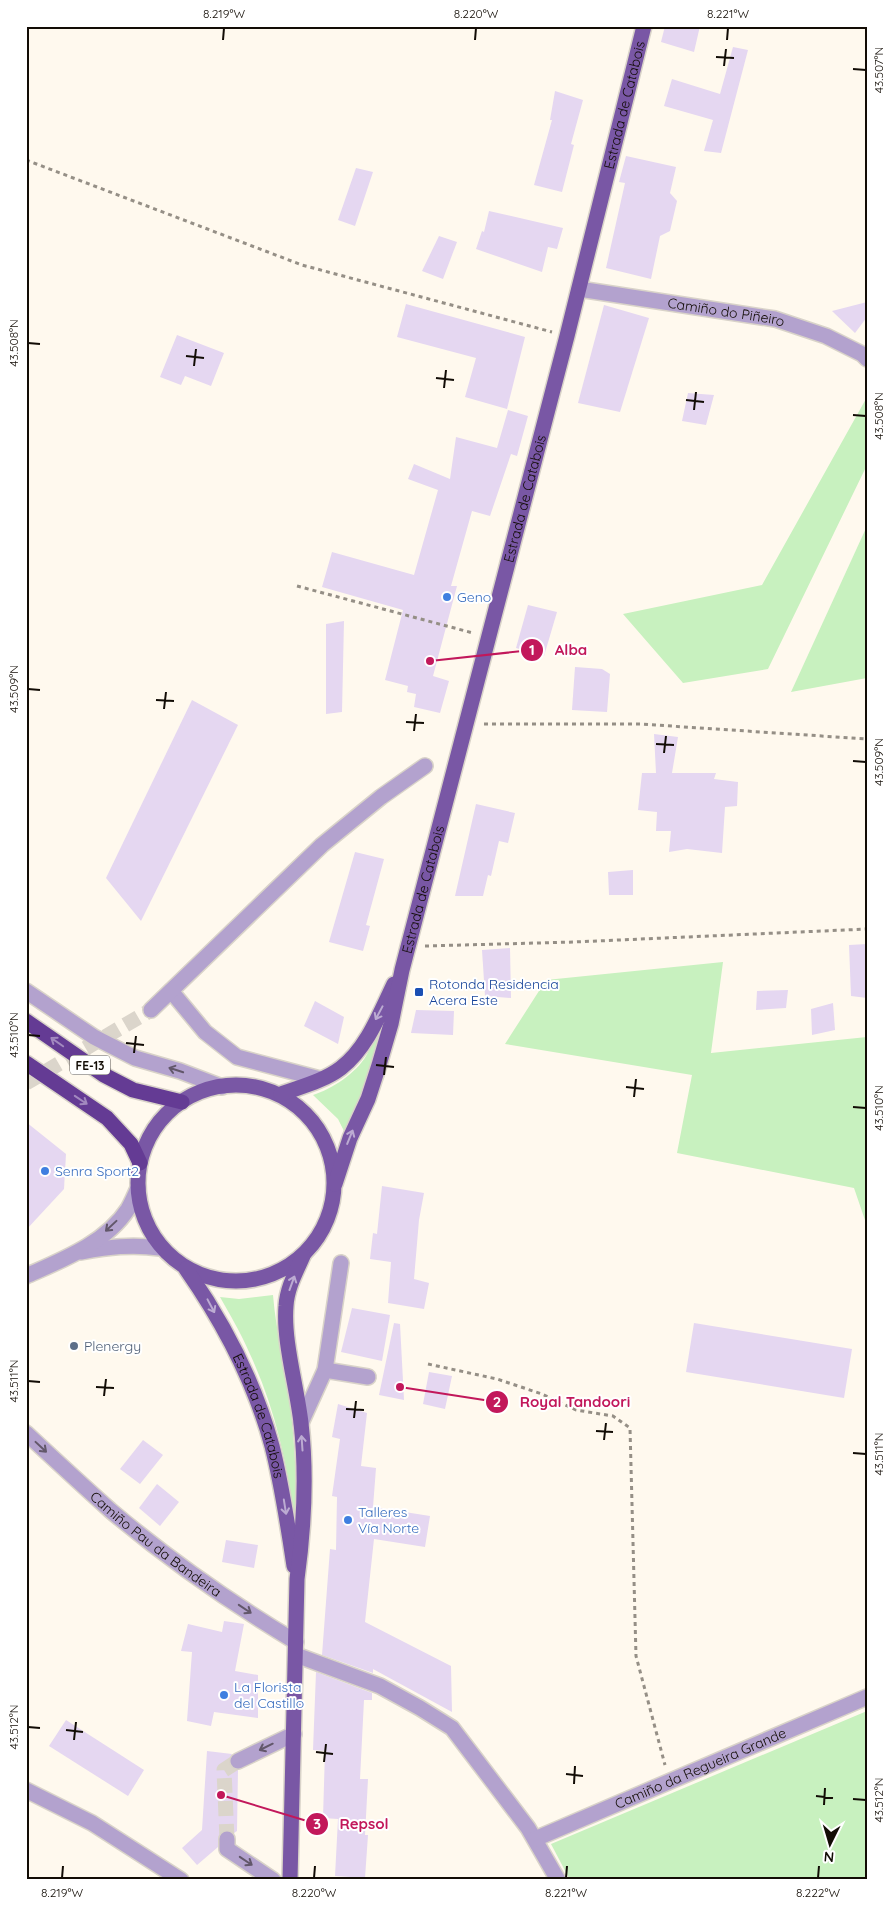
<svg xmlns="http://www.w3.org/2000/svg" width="893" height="1906" viewBox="0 0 893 1906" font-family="Quicksand,sans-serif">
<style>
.green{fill:#c8f1bf}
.building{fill:#e5d7f1}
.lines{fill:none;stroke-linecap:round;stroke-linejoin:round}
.minor-tunnel{stroke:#dbd5cb;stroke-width:15;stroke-dasharray:15 8;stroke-linecap:butt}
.minor-casing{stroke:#d9d3c9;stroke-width:18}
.major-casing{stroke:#d9d3c9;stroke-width:18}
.highway-casing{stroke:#d9d3c9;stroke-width:18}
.path{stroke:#958f86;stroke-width:3;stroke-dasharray:4 4;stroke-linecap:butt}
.minor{stroke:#b3a2ce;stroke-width:15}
.major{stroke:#7957a5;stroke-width:15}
.highway{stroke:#643b94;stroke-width:15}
.oneway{stroke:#bcabd2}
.oneway2{stroke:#a289bf}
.oneway3{stroke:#62576a}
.ticks{fill:none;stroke:#120c05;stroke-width:2}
.shop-dot{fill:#3f7fe0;stroke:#fff;stroke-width:2}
.transit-dot{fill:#1a4fb4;stroke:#fff;stroke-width:2}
.service-dot{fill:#5c6f8a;stroke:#fff;stroke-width:2}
.labels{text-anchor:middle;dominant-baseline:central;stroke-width:4;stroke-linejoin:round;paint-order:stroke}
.shield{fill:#fff;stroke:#595550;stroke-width:1}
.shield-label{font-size:12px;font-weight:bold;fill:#120c05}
.street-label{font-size:14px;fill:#120c05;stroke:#fff}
.shop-label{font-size:14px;fill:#366cbe;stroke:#fff;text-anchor:start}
.transit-label{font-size:14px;fill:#164399;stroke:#fff;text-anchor:start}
.service-label{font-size:14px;fill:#4e5e75;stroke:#fff;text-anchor:start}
.leader{fill:none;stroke:#c2185b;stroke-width:2}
.callout-dot{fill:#c2185b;stroke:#fff;stroke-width:2}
.mark-label{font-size:15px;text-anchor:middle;font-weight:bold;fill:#fff}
.callout-label{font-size:15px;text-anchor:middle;font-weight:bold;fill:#c2185b;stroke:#fff;stroke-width:4;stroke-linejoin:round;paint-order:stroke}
.neatline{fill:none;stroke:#120c05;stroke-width:2}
.ticks-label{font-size:12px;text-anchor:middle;fill:#120c05}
</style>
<rect width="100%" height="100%" fill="#fff9ee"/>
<g class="green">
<polygon points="867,397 867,465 768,669 683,683 623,614 762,585"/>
<polygon points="867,526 867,678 791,692"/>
<polygon points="723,962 711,1053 867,1037 867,1226 854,1188 677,1153 692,1075 505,1044 546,980"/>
<path d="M382 1025C373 1063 361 1097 345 1133L338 1119 313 1095C332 1089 356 1073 366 1056 372 1046 377 1035 382 1025Z"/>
<path d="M273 1295C276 1334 287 1372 291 1412 295 1448 296 1483 298 1519H294C287 1461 274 1405 249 1352 241 1333 230 1315 220 1297L239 1299Z"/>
<polygon points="867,1711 867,1880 570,1880 551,1844"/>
</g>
<g class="building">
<polygon points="665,26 700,26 694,52 661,42"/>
<polygon points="733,47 748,50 721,153 704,151 713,120 664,106 672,79 720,94"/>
<polygon points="555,91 583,100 571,144 574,145 562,192 534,185 552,120 550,120"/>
<polygon points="626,156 676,167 670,193 677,201 670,231 660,236 651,279 606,268 625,183 619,182"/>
<polygon points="356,168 373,172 355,226 338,220"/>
<polygon points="489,211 563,228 557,249 548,247 542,272 476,249 482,231 484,232"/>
<polygon points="439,236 457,242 443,279 422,271"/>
<polygon points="867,302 867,317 855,333 832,311"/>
<polygon points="406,304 525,337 507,409 465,397 476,358 397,337"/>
<polygon points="604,305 649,318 620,412 578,403"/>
<polygon points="177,335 224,353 211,386 185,376 181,385 160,377"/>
<polygon points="688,393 714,395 706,425 682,421"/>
<polygon points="508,410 528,416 517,456 511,454 490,516 472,511 451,586 457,586 433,676 449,681 440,713 414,707 416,694 407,692 408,686 385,680 403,610 322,587 332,552 414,575 438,490 408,479 414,464 450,479 456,437 497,448"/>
<polygon points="528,605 557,612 544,656 516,648"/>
<polygon points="344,621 342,712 326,714 326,624"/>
<polygon points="575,667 602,669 610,674 607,712 572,710"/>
<polygon points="192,700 238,725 141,921 106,878"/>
<polygon points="654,734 678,737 672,773 716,773 714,779 738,782 737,806 725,807 722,853 687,849 669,852 671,831 656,831 657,812 638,810 642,773 656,773"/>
<polygon points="476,804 515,813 508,843 499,841 491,876 488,875 483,896 455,896"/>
<polygon points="355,852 384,859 366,925 370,926 363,951 329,942"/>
<polygon points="633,870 633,895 609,895 608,872"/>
<polygon points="867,944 867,998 851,996 849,945"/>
<polygon points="510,948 511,998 485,996 482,950"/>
<polygon points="788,990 786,1008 756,1010 757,991"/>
<polygon points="315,1001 344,1017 338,1044 304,1026"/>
<polygon points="833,1003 835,1030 812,1035 811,1009"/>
<polygon points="416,1010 454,1011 453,1035 411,1033"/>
<polygon points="26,1122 66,1154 64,1189 26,1230"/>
<polygon points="382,1186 424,1193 419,1220 414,1279 429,1283 424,1309 388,1303 391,1262 370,1259 373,1233 377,1234"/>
<polygon points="352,1308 390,1315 382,1361 341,1352"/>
<polygon points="394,1323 400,1324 404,1400 379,1395"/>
<polygon points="694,1323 852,1349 844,1398 686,1372"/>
<polygon points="429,1372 452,1376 445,1409 423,1404"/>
<polygon points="338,1404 367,1413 361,1466 376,1468 373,1507 430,1516 425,1547 374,1539 365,1622 451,1666 452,1712 373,1669 373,1673 322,1655 330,1549 336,1550 337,1497 332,1496 340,1439 332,1437"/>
<polygon points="143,1440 163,1455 140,1484 120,1469"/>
<polygon points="157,1484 179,1502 160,1526 139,1508"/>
<polygon points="226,1540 258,1545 254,1568 222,1562"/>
<polygon points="224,1621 244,1624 235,1671 258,1675 258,1718 214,1712 211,1726 187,1721 192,1652 181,1651 188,1624 222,1632"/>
<polygon points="316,1672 372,1693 372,1700 364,1700 360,1779 368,1779 365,1835 368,1835 365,1878 335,1876 338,1819 323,1818 325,1751 313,1750"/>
<polygon points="66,1720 144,1770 128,1796 49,1746"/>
<polygon points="207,1751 232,1754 229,1760 229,1765 233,1769 238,1770 237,1831 234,1833 227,1830 222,1831 219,1835 218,1847 197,1865 182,1848 202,1830"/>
</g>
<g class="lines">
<g class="minor-tunnel">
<polyline points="26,1083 151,1010"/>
<polyline points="227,1839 224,1770 238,1761"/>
</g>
<defs>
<g id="minor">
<path id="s1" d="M579 289 775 319 826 336 862 354 867 359"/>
<polyline points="26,991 94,1037 135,1058 180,1071 222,1087"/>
<polyline points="171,991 205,1032 237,1057 320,1079"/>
<polyline points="151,1010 322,845 381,797 425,766"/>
<path d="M81 1252C109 1247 131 1244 160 1248"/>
<path d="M26 1276C62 1260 106 1243 128 1209 132 1202 135 1195 138 1188"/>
<polyline points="325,1370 368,1377"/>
<polyline points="301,1423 325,1370 341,1263"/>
<path id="s2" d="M26 1433C54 1459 82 1485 110 1510 168 1559 231 1603 296 1642"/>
<polyline points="296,1655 380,1686 420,1708 452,1728 528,1828 558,1880"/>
<polyline points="238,1761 294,1734"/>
<polyline points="26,1790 92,1823 181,1880"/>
<polyline points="227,1839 227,1849 273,1880"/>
<path id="s3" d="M535 1839 867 1697"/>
</g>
<g id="major">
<circle cx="236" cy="1183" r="98"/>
<path d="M281 1094C300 1087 324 1081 341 1068 367 1048 380 1013 394 984"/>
<path id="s4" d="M335 1184 350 1138 368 1099 379 1065 391 1024 402 970 567 336 644 26"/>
<path id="s5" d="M186 1269C223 1322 255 1383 272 1446 282 1485 288 1526 294 1566"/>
<path d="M290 1880 297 1579C304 1528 307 1475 301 1423 297 1387 283 1341 286 1306 287 1288 296 1272 303 1256"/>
</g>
<g id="highway">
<polyline points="26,1021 104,1075 133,1090 182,1102"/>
<polyline points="26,1063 107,1118 131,1144 140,1163"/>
</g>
</defs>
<use href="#minor" class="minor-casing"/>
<use href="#major" class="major-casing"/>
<use href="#highway" class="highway-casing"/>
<g class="path">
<polyline points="26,160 302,265 552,332"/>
<polyline points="297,586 473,633"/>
<polyline points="484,724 640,724 867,739"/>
<polyline points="425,946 574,942 867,929"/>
<polyline points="428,1364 497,1379 542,1394 576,1410 613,1416 630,1428 636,1656 665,1765"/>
</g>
<use href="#minor" class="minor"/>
<use href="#major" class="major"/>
<use href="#highway" class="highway"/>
</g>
<defs><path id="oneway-shaft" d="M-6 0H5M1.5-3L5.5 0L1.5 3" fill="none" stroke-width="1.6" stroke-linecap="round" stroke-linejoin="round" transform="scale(1.25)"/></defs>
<g class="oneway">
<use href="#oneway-shaft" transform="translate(379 1013) rotate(118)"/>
<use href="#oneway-shaft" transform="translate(350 1137) rotate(-68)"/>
<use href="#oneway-shaft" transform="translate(292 1283) rotate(-70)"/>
<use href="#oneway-shaft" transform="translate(211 1306) rotate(62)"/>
<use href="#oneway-shaft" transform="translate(302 1443) rotate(-94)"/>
<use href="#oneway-shaft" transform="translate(285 1507) rotate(81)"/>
</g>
<g class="oneway2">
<use href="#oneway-shaft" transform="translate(57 1042) rotate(-145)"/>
<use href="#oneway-shaft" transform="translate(81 1100) rotate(34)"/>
</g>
<g class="oneway3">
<use href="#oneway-shaft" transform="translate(176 1070) rotate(-162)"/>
<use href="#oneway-shaft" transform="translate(111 1226) rotate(137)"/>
<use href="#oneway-shaft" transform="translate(41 1447) rotate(43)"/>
<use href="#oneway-shaft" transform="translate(245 1609) rotate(34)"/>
<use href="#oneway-shaft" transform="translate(266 1747) rotate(154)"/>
<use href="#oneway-shaft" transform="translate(246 1861) rotate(34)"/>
</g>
<path class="ticks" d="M223 40 224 28M475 40 476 28M727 40 728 28M716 57 734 58M724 66 726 49M853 69 866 70M28 343 40 344M186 356 204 358M194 366 196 349M436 378 454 380M444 388 446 370M686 400 704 402M694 410 696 392M853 415 866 416M28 689 40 690M156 700 174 701M164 709 166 692M406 722 424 723M414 731 416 714M656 744 674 745M664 753 666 736M853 761 866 762M28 1035 40 1036M126 1043 144 1045M134 1053 136 1036M376 1065 394 1067M384 1075 386 1057M626 1087 644 1089M634 1097 636 1079M853 1107 866 1108M28 1381 40 1382M96 1387 114 1388M104 1396 106 1379M346 1409 364 1410M354 1418 356 1401M596 1431 613 1432M604 1440 606 1423M853 1453 866 1454M28 1727 40 1728M66 1730 83 1732M74 1740 76 1722M316 1752 333 1754M324 1762 326 1744M566 1774 583 1776M574 1784 575 1766M816 1796 833 1798M853 1799 866 1800M824 1805 825 1788M62 1878 63 1866M314 1878 315 1866M566 1878 567 1866M818 1878 819 1866"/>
<g class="shop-dot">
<circle cx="447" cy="597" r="5"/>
<circle cx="45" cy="1171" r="5"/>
<circle cx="348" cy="1520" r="5"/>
<circle cx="224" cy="1695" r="5"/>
</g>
<rect class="transit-dot" x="414" y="987" width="10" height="10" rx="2.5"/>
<circle class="service-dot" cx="74" cy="1346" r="5"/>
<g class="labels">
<rect class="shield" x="70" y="1055.5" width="40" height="19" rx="4"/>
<g class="shield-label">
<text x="90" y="1065">FE-13</text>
</g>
<g class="street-label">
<text stroke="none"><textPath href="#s4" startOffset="1118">Estrada de Catabois</textPath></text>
<text stroke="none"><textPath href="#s1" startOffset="149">Camiño do Piñeiro</textPath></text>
<text stroke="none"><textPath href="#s4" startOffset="712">Estrada de Catabois</textPath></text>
<text stroke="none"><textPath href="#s4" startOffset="308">Estrada de Catabois</textPath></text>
<text stroke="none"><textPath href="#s5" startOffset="165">Estrada de Catabois</textPath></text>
<text stroke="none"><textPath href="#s2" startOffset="171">Camiño Pau da Bandeira</textPath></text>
<text stroke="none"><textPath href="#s3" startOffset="180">Camiño da Regueira Grande</textPath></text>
</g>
<g class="shop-label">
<text x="457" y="597">Geno</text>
<text x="55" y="1171">Senra Sport2</text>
<text x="358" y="1512">Talleres<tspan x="358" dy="16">Vía Norte</tspan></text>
<text x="234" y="1687">La Florista<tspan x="234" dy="16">del Castillo</tspan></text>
</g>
<g class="transit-label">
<text x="429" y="984">Rotonda Residencia<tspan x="429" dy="16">Acera Este</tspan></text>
</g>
<g class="service-label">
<text x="84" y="1346">Plenergy</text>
</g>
</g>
<path class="leader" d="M430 661L532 650M400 1387L497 1402M221 1795L317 1824"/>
<g class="callout-dot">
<circle cx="430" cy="661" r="5"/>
<circle cx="400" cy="1387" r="5"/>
<circle cx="221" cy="1795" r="5"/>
<circle cx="532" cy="650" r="12"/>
<circle cx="497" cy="1402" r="12"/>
<circle cx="317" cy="1824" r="12"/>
</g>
<g class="mark-label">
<text x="532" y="655">1</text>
<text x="497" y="1407">2</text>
<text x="317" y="1829">3</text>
</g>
<g class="callout-label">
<text x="571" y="655">Alba</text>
<text x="575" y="1407">Royal Tandoori</text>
<text x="364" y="1829">Repsol</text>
</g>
<rect width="893" height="1906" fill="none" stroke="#ffffff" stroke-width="55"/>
<g transform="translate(830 1844) rotate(185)" stroke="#ffffff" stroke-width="4" paint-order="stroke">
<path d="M0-4L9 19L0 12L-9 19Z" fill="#120c05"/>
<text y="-8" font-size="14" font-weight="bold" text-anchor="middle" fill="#120c05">N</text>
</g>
<rect x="28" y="28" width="838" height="1850" class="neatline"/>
<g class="ticks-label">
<text x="224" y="18">8.219°W</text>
<text x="476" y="18">8.220°W</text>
<text x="728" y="18">8.221°W</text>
<text transform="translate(879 70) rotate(-90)" y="4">43.507°N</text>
<text transform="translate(14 343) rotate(-90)" y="4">43.508°N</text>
<text transform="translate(879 416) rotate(-90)" y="4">43.508°N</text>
<text transform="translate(14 689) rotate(-90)" y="4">43.509°N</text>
<text transform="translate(879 762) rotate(-90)" y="4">43.509°N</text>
<text transform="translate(14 1035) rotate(-90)" y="4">43.510°N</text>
<text transform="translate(879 1108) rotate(-90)" y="4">43.510°N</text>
<text transform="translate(14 1381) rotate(-90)" y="4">43.511°N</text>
<text transform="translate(879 1454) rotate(-90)" y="4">43.511°N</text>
<text transform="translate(14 1727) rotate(-90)" y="4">43.512°N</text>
<text transform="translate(879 1800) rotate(-90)" y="4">43.512°N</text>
<text x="62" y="1897">8.219°W</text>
<text x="314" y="1897">8.220°W</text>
<text x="566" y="1897">8.221°W</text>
<text x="818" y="1897">8.222°W</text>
</g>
</svg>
